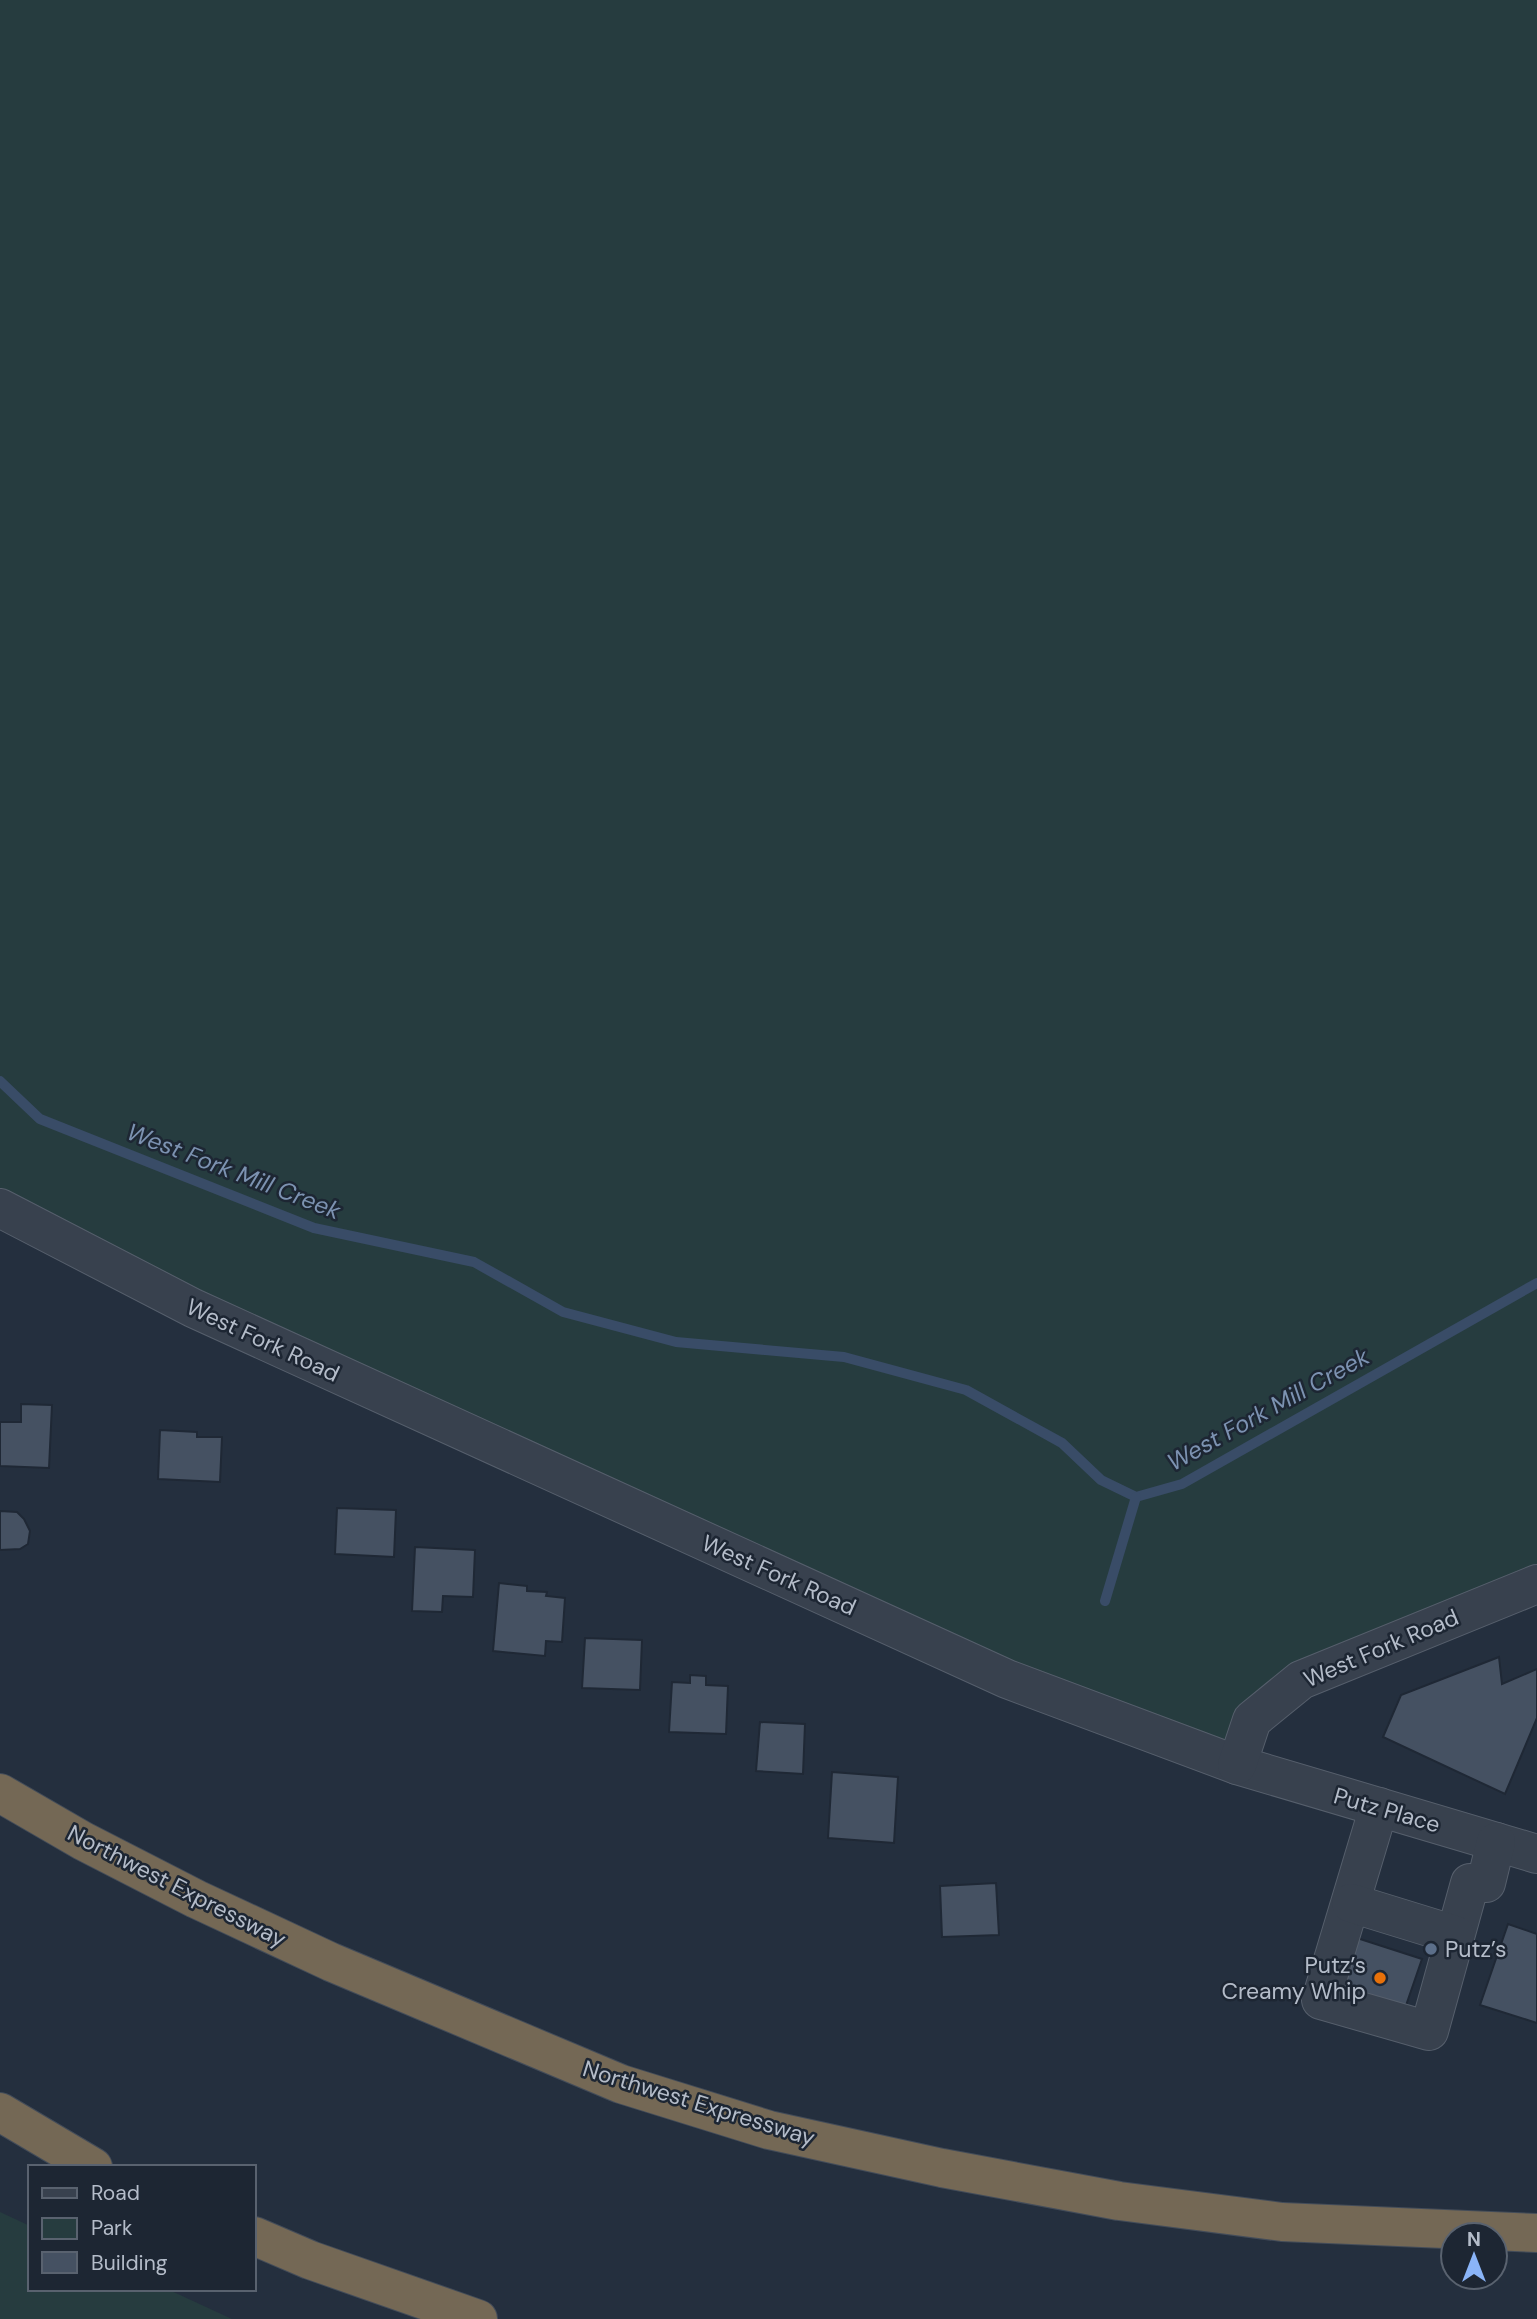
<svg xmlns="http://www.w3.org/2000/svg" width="1537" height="2319" viewBox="0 0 1537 2319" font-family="'DM Sans',sans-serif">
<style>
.green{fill:#263c3f}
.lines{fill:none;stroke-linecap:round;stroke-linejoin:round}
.stream{stroke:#394c67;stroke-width:10}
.building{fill:#455162;stroke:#1f2835;stroke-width:2}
.minor-casing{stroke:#565f6c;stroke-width:40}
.highway-casing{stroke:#434c59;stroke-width:40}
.minor{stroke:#38414e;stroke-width:38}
.highway{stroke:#746855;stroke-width:38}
.service-dot{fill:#5c6f8a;stroke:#1d2633;stroke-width:2.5}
.food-dot{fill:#e8710a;stroke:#1d2633;stroke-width:2.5}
.labels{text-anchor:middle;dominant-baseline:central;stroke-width:5;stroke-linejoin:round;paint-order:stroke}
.street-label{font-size:23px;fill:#b4bcc9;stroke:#1d2633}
.poi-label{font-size:23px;fill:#b4bcc9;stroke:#1d2633;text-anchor:start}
.water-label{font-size:24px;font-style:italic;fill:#7c92b1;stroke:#1d2633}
</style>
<rect width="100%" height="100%" fill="#242f3e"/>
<g class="green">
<polygon points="0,0 1537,0 1537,1584 1301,1680 1237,1765 0,1208"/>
<polygon points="0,2212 30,2226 30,2289 167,2289 232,2319 0,2319"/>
</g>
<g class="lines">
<g class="stream">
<polyline points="0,1081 40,1119 314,1228 474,1262 563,1312 676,1342 844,1357 966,1390 1062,1443 1101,1480 1136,1497 1182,1484 1537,1283"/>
<polyline points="1105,1601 1136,1497"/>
</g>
</g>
<g class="building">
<polygon points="21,1404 52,1405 49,1468 0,1466 0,1422 21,1422"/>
<polygon points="160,1430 197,1432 197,1437 222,1437 220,1482 158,1479"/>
<polygon points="337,1508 396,1510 394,1557 335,1554"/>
<polygon points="0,1511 17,1512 24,1519 30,1531 28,1544 20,1549 0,1550"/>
<polygon points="415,1547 475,1550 473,1597 443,1596 442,1612 412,1611"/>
<polygon points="499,1583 527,1586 527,1591 547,1592 546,1596 565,1598 562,1642 546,1641 545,1656 493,1651"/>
<polygon points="585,1638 642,1640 640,1690 582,1688"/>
<polygon points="1499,1657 1502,1684 1537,1669 1537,1718 1505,1794 1383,1737 1401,1695"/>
<polygon points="690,1675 706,1676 706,1685 728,1686 726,1734 669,1732 672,1682 690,1683"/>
<polygon points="760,1722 805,1724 803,1774 756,1771"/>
<polygon points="832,1772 898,1777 894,1843 828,1838"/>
<polygon points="996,1883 999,1935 942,1937 940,1886"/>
<polygon points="1508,1924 1537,1934 1537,2023 1480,2005"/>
<polygon points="1357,1938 1422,1959 1402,2017 1338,1996"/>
</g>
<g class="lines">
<defs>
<g id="minor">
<polyline points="0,1208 193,1308 1007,1679 1237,1765 1537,1854"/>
<polyline points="1237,1765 1252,1720 1301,1680 1537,1584"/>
<polyline points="1379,1807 1321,2000 1429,2031 1470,1883 1486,1883 1496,1842"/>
<polyline points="1351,1903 1455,1935"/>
</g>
<g id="highway">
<polyline points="0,1793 83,1841 196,1899 331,1962 621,2084 769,2130 942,2168 1119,2201 1282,2222 1537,2233"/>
<polyline points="0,2112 93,2167"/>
<polyline points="254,2236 310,2260 478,2319"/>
</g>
</defs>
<use href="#minor" class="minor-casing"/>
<use href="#highway" class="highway-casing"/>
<use href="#minor" class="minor"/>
<use href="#highway" class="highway"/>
</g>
<circle class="service-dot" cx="1431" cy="1949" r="7"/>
<circle class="food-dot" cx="1380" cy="1978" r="7"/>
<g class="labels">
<g class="street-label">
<text transform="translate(263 1340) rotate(25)">West Fork Road</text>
<text transform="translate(779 1575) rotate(24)">West Fork Road</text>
<text transform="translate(1381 1648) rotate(-23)">West Fork Road</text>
<text transform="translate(1387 1810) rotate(16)">Putz Place</text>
<text transform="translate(177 1886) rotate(27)">Northwest Expressway</text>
<text transform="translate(699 2103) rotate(17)">Northwest Expressway</text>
</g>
<g class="poi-label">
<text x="1445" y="1949">Putz’s</text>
<text x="1366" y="1965" text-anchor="end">Putz’s<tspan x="1366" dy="26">Creamy Whip</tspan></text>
</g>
<g class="water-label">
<text transform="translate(234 1171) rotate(21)">West Fork Mill Creek</text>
<text transform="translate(1268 1409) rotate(-29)">West Fork Mill Creek</text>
</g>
</g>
<rect x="28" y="2165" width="228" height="126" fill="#1d2633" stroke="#59626f" stroke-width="2"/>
<rect x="42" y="2188" width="35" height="10" fill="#38414e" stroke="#59626f" stroke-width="2"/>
<text x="91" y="2200" font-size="21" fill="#b4bcc9">Road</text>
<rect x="42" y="2218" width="35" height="21" fill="#263c3f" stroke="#59626f" stroke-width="2"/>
<text x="91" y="2235" font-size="21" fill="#b4bcc9">Park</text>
<rect x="42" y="2252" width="35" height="21" fill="#455162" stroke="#59626f" stroke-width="2"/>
<text x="91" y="2270" font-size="21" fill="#b4bcc9">Building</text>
<g transform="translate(1474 2256)"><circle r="33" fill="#1d2633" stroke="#59626f" stroke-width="2"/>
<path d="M0-5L12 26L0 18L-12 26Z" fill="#8ab4f8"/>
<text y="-10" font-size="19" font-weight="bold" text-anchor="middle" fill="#b4bcc9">N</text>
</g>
</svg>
